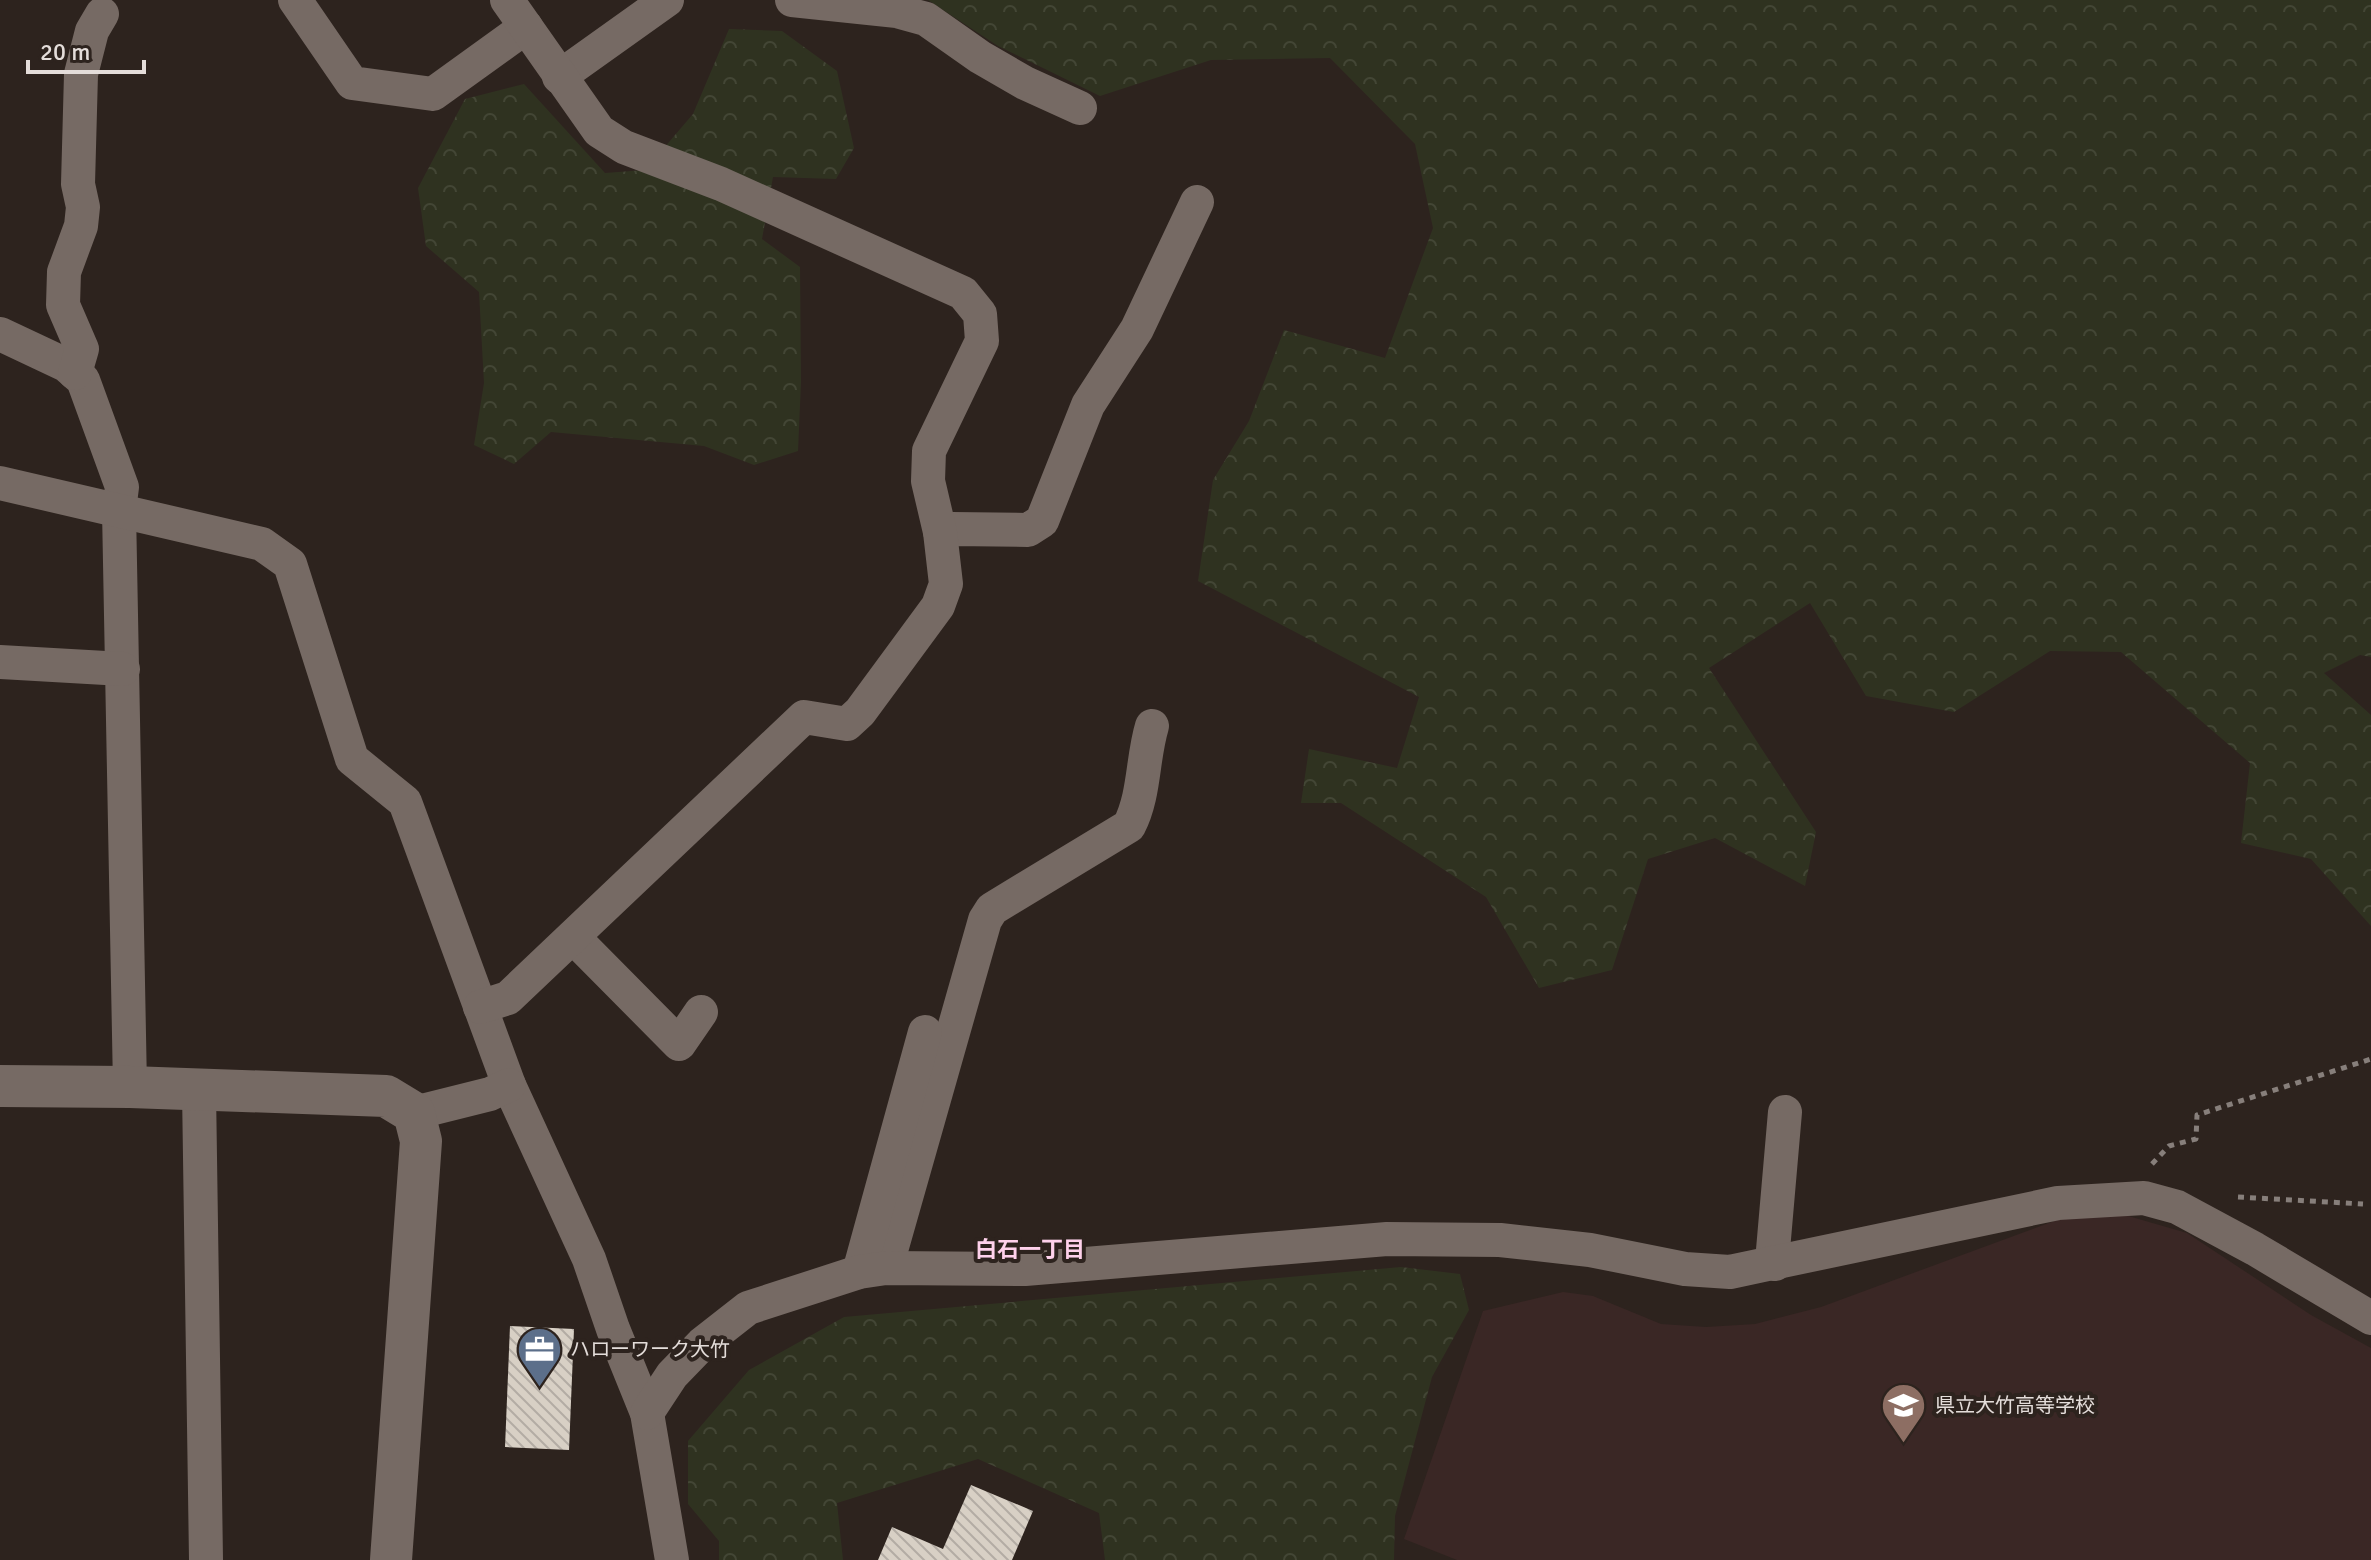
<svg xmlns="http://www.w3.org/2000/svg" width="2371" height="1560" viewBox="0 0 2371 1560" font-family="Signika,'Noto Sans JP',sans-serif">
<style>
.education{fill:#3a2725}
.forest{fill:url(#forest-crowns)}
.building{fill:url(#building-back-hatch)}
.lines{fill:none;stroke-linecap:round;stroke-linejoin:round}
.path{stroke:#877f7b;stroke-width:5;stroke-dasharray:6 6;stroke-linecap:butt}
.minor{stroke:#766a64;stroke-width:34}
.tertiary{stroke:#766a64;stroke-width:42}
.labels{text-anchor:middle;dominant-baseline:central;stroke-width:8;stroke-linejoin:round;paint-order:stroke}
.poi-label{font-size:20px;fill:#e4ddda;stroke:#2d231e;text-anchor:start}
.neighbourhood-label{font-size:22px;font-weight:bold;fill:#fed1eb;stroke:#2d231e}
</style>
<defs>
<pattern id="forest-crowns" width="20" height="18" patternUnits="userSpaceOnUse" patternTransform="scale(2)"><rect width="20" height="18" fill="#2f3220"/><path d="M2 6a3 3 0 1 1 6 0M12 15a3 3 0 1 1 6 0" fill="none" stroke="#434635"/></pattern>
<pattern id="building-back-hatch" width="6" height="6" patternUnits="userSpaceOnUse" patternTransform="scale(2)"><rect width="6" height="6" fill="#d8d0c5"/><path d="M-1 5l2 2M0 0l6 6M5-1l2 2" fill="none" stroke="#b3aca4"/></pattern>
</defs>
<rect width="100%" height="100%" fill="#2d231e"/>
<polygon class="education" points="2118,1213 2187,1233 2311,1315 2371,1348 2371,1560 1457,1560 1404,1539 1483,1311 1563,1292 1593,1296 1661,1324 1706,1327 1755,1324 1821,1307 2057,1220"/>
<g class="forest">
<polygon points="928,0 2371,0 2371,657 2360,655 2324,673 2371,715 2371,926 2311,859 2241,843 2250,763 2121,652 2050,651 1954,712 1866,696 1810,603 1709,668 1816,832 1805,886 1715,838 1648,859 1612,970 1539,988 1486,897 1341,803 1301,803 1309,749 1397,768 1419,697 1198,581 1213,480 1249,421 1284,330 1385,358 1433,228 1415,144 1330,58 1211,60 1100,96 998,46"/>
<polygon points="729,29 782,31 837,71 854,148 836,179 773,177 762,239 800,267 801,382 798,451 754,465 704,446 551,432 514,464 474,445 484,383 479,292 426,246 418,188 465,99 524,84 605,173 645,170 693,114"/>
<polygon points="1401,1267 1460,1274 1469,1310 1432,1377 1395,1516 1394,1560 1105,1560 1099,1513 978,1459 837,1503 843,1560 719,1560 719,1541 688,1504 688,1441 749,1370 844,1317"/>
</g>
<g class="building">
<polygon points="510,1326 574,1329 569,1450 505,1447"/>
<polygon points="971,1485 1033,1511 1012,1560 878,1560 892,1527 943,1549"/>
</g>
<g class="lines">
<g class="path">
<polyline points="2152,1164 2169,1146 2196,1139 2197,1115 2371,1059"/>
<polyline points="2238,1197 2363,1204"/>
</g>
<g class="minor">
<polyline points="295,0 352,83 433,94 526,27"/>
<polyline points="792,0 897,11 926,19 980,57 1025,83 1080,108"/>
<polyline points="559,77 667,0"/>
<polyline points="0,334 66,365 83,380 122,487 119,510 130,1087"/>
<polyline points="75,373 82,349 63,305 64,272 81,226 83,207 78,184 81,74 92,31 102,14"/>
<polyline points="0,483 262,544 290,564 352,759 405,802 509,1085 589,1259 613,1329 647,1413 672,1560"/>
<polyline points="940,532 952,529 1028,530 1042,521 1088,405 1137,329 1197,202"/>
<polyline points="0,662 123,669"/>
<polyline points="573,937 679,1044 701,1012"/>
<polyline points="480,1007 508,998 804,717 847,724 860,712 938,606 946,584 940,532 928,481 929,451 982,341 980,314 963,293 721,184 624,147 599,131 507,0"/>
<polyline points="199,1090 206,1560"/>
<polyline points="414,1113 490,1094 509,1085"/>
<polyline points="1775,1264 1773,1250 1785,1112"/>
<path d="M886 1268 985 920 992 909 1129 826C1145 795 1142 759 1152 726"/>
<polyline points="859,1272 925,1032"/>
<polyline points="647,1413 672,1375 702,1344 748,1308 859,1272 886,1268 1025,1269 1387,1239 1500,1240 1590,1250 1685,1269 1730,1272 2058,1203 2144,1198 2177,1207 2255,1249 2371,1318"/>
</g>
<polyline class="tertiary" points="0,1086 130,1087 386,1096 414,1113 421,1141 391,1560"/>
</g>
<defs>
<symbol id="office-pin" viewBox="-11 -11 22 30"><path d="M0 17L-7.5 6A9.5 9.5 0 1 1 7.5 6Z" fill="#5c6f8a" stroke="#2d231e"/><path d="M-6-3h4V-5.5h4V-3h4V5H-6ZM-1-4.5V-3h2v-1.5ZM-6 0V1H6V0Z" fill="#fff"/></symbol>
<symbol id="school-pin" viewBox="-11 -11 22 30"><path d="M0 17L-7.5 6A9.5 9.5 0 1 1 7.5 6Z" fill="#8d6e63" stroke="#2d231e"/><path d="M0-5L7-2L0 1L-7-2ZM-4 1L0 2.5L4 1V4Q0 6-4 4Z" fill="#fff"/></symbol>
</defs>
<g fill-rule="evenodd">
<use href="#office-pin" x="514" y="1324" width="51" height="69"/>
<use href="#school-pin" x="1878" y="1380" width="51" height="69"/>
</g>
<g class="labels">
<g class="poi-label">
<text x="570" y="1349">ハローワーク大竹</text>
<text x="1935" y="1405">県立大竹高等学校</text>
</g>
<g class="neighbourhood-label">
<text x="1030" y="1249">白石一丁目</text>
</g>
</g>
<path d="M28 60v12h116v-12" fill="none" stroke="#e4ddda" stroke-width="4"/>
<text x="40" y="60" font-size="24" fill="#e4ddda" stroke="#2d231e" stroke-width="6" paint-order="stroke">20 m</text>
</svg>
